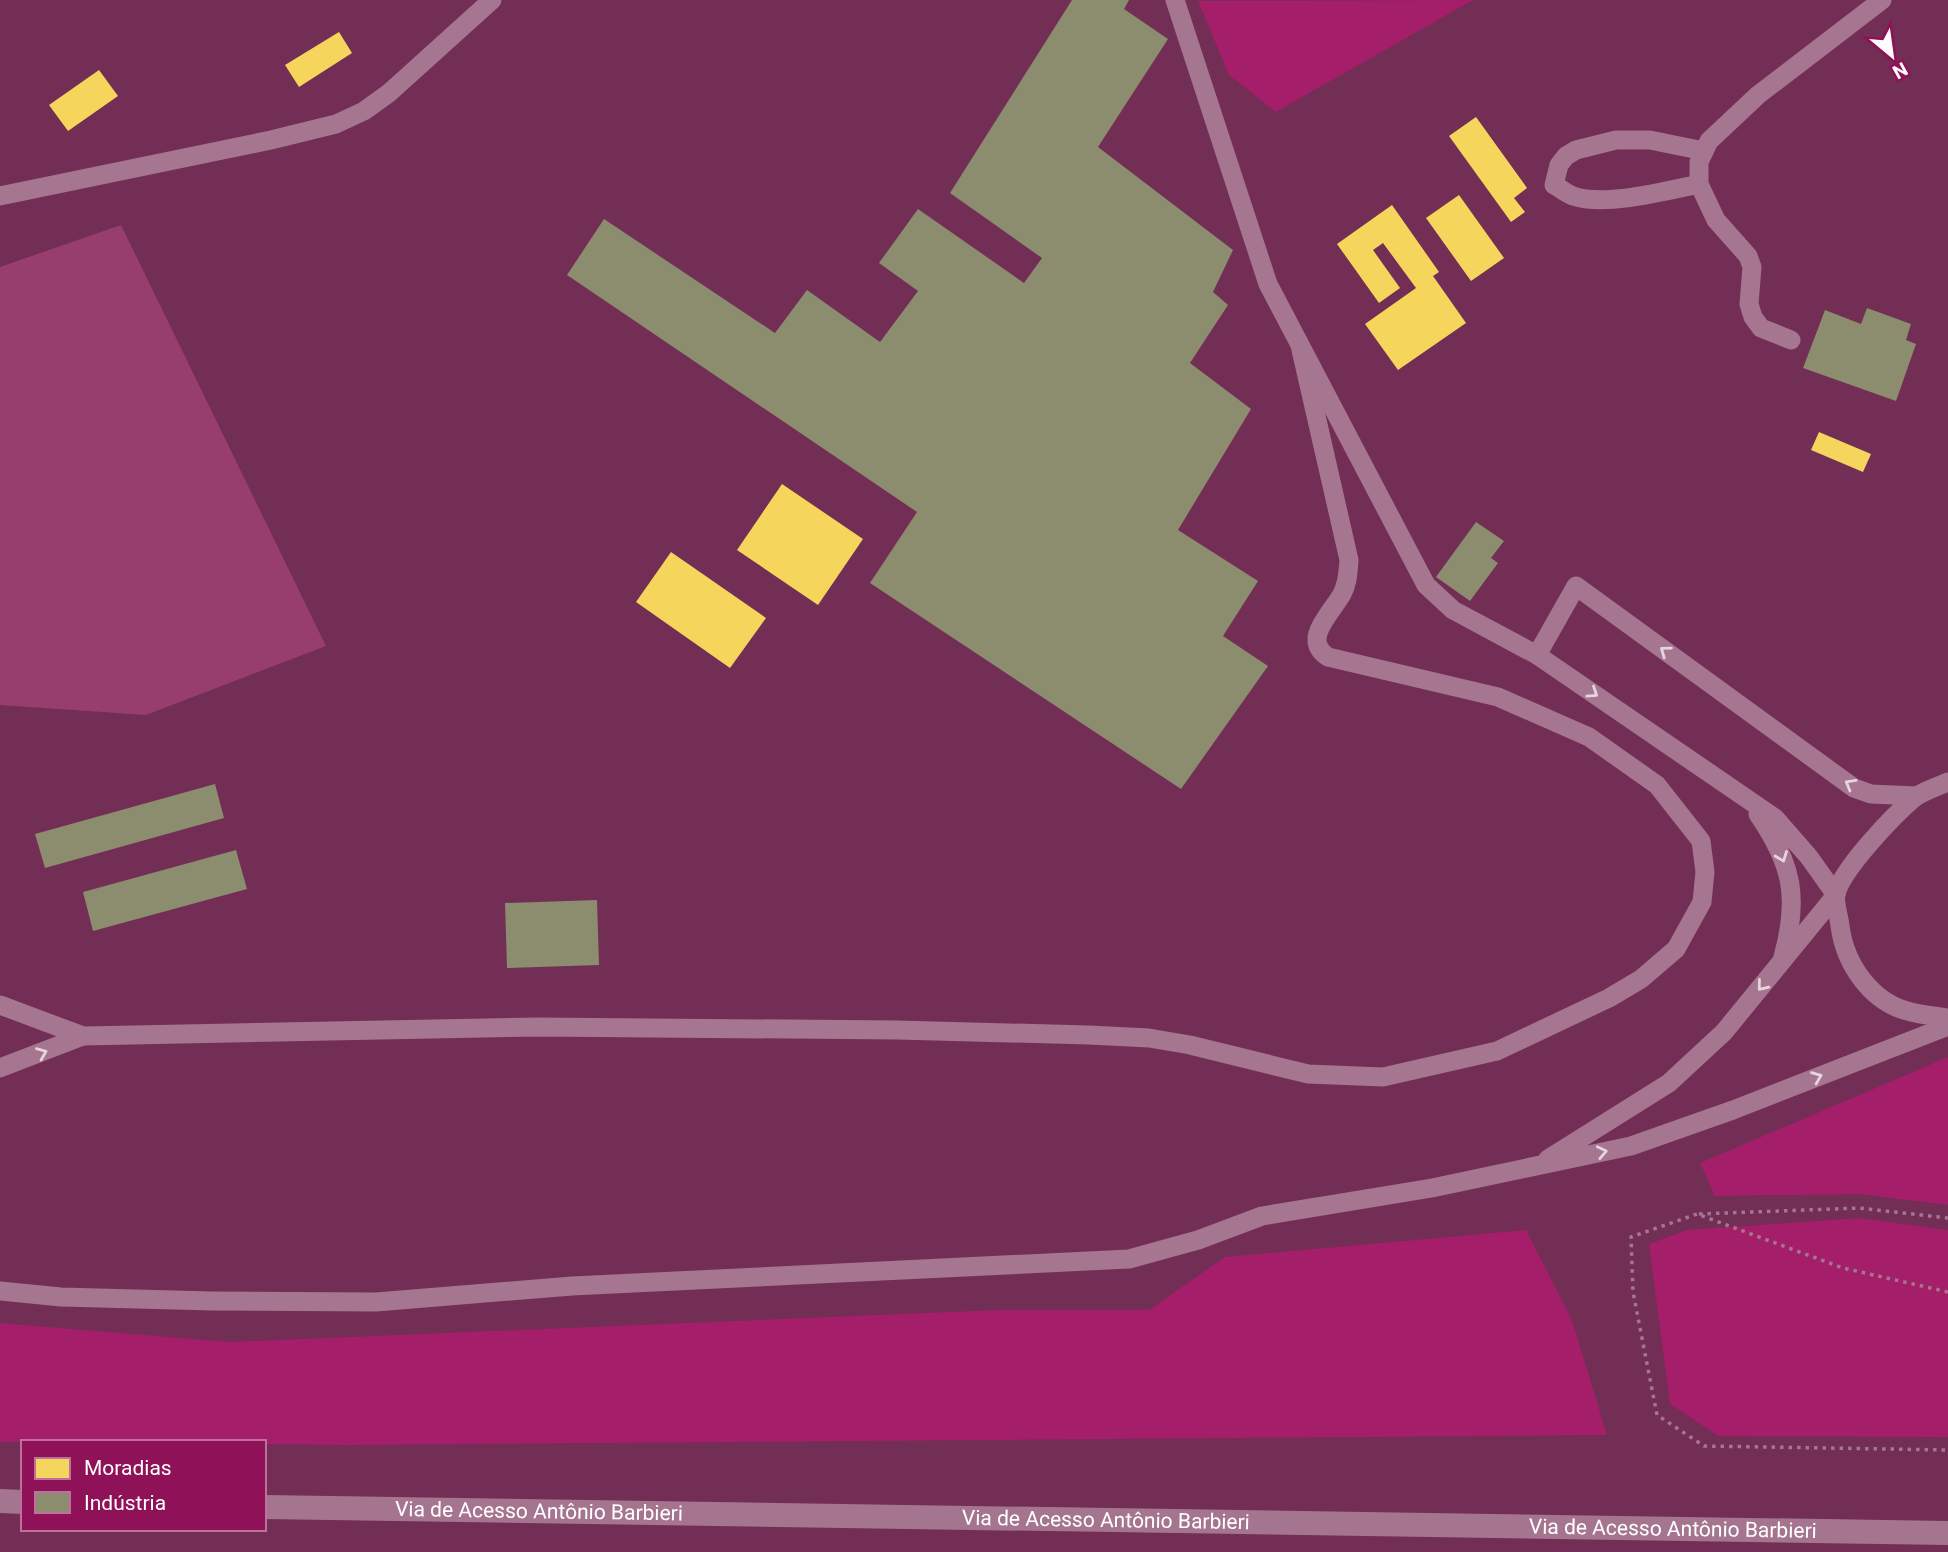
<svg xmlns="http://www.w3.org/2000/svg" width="1948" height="1552" viewBox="0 0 1948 1552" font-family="Roboto,sans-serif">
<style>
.green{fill:#a41e69}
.water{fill:#973e6f}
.homes{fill:#f6d55c}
.industry{fill:#8c8c6e}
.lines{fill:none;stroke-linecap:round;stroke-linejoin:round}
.path{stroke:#a67590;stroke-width:3.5;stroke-dasharray:3.5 5;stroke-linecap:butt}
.minor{stroke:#a67590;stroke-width:19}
.major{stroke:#a57590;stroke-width:24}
.oneway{stroke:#e4d6de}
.labels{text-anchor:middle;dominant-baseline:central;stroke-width:7;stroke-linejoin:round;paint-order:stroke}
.street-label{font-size:21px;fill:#fff;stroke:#8f1157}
</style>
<rect width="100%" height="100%" fill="#722e54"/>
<g class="green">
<polygon points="1473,0 1276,112 1229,75 1198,1"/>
<polygon points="1948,1057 1948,1205 1859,1194 1715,1196 1700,1163"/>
<polygon points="1859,1218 1948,1230 1948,1437 1718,1436 1670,1404 1649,1244 1687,1230"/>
<polygon points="1526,1230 1572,1320 1607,1435 345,1445 264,1444 264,1442 0,1442 0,1323 230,1342 998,1310 1149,1310 1225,1257"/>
</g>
<polygon class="water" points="121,225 326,646 146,715 0,705 0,267"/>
<g class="homes">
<polygon points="339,32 352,53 299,87 285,65"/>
<polygon points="99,70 118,96 68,131 49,105"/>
<polygon points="1476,117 1527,188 1514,198 1525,212 1511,222 1449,136"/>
<polygon points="1459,195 1504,258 1471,281 1426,218"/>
<polygon points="1392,205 1439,272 1433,276 1466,323 1398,370 1365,324 1416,288 1383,243 1373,250 1400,288 1379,303 1337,244"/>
<polygon points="1819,432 1871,454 1863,472 1811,450"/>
<polygon points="782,484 863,539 818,605 737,550"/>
<polygon points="671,552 766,618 730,668 636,602"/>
</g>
<g class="industry">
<polygon points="1072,0 1129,0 1124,9 1168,39 1098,147 1233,250 1213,292 1228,305 1190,363 1251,409 1178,530 1258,581 1223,636 1268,666 1181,789 870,583 917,512 567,275 604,219 775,333 807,290 880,342 918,291 879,263 918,209 1024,283 1042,258 950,193"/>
<polygon points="1867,308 1911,324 1906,340 1916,344 1896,401 1803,368 1825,310 1861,324"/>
<polygon points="1476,522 1504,541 1491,558 1498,563 1470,601 1436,577"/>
<polygon points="215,784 224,818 45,868 35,834"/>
<polygon points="236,850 247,889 93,931 83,892"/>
<polygon points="597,900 599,965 507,968 505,903"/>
</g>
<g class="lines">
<g class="path">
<polyline points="1699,1214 1859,1208 1948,1218"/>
<polyline points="1948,1292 1843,1268 1697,1214 1631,1237 1633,1292 1657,1415 1704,1446 1948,1450"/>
</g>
<g class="minor">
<polyline points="1175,0 1268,284 1426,585 1453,610 1537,655 1775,818 1809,857 1836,895 1724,1032 1669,1083 1548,1159"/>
<path d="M1699 184C1666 191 1605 207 1573 196 1567 194 1560 188 1554 185L1559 165 1566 156 1576 150 1616 140H1650L1704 151"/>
<polyline points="0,196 271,140 336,124 364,111 389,93 492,0"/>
<polyline points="1791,340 1761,328 1753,317 1749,304 1752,267 1748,256 1716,220 1699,184 1699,162 1709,141 1758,95 1882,0"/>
<polyline points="1537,655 1576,586 1854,788 1871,794 1916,796"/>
<path d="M1948 782C1937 787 1923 791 1914 798 1894 815 1842 869 1836 894 1834 903 1839 916 1840 926 1845 964 1871 1003 1911 1012 1923 1015 1936 1016 1948 1018"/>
<path d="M1758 814C1793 865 1799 898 1783 957"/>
<path d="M0 1005 83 1036 538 1027 897 1030 1089 1035 1149 1038 1190 1045 1308 1074 1383 1077 1497 1051 1609 998 1641 979 1676 949 1702 902 1705 872 1701 841 1657 785 1589 737 1498 697 1328 657C1301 639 1331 614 1342 594 1348 583 1348 572 1349 560L1301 350"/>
<polyline points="0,1068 83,1036"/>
<polyline points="0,1291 61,1297 212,1301 376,1302 572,1286 1129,1259 1198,1240 1262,1216 1432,1188 1631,1146 1733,1110 1948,1026"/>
</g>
<g class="major">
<polyline points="0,1501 23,1502"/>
<path id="s1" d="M264 1507 1948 1533"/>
</g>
</g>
<defs><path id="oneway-chevron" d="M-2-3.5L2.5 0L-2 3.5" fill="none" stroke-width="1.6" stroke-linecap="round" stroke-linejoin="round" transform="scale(1.75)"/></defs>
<g class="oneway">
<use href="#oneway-chevron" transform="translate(1665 651) rotate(-144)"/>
<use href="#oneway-chevron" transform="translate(1593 693) rotate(34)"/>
<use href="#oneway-chevron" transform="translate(1850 784) rotate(-150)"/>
<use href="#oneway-chevron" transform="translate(1782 857) rotate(69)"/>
<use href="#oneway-chevron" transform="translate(1762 986) rotate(129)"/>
<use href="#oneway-chevron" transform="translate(42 1053) rotate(-22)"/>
<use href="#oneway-chevron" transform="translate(1817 1077) rotate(-22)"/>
<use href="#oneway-chevron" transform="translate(1602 1152) rotate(-12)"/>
</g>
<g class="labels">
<g class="street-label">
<text stroke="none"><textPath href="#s1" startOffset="275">Via de Acesso Antônio Barbieri</textPath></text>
<text stroke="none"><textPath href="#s1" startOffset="842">Via de Acesso Antônio Barbieri</textPath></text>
<text stroke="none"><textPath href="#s1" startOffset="1409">Via de Acesso Antônio Barbieri</textPath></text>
</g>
</g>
<rect x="21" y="1440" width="245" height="91" fill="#8f1157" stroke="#bc709a" stroke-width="2"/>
<rect x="35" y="1458" width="35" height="21" fill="#f6d55c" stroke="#bc709a" stroke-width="2"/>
<text x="84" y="1475" font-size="21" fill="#ffffff">Moradias</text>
<rect x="35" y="1492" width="35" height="21" fill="#8c8c6e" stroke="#bc709a" stroke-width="2"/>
<text x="84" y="1510" font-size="21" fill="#ffffff">Indústria</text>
<g transform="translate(1892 56) rotate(151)" stroke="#8f1157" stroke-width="5" paint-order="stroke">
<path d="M0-5L12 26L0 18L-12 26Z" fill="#ffffff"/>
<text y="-10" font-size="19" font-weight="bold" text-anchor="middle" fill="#ffffff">N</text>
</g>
</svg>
